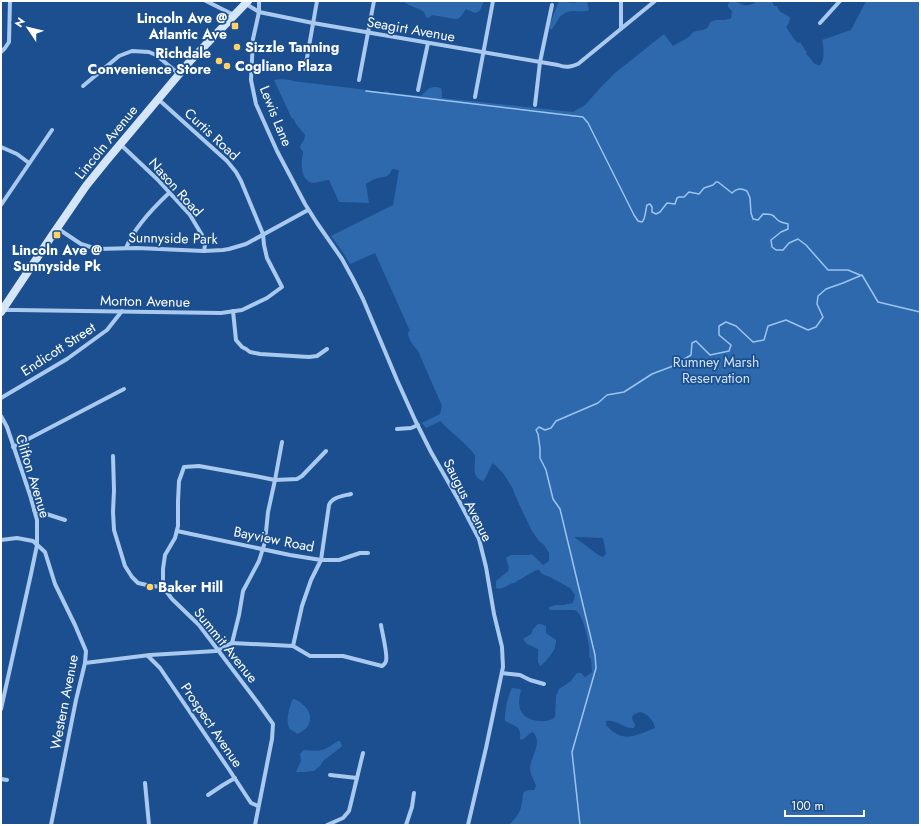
<svg xmlns="http://www.w3.org/2000/svg" width="921" height="826" viewBox="0 0 921 826" font-family="Jost,sans-serif">
<style>
.green{fill:#2e69ad;fill-rule:evenodd}
.lines{fill:none;stroke-linecap:round;stroke-linejoin:round}
.stream{stroke:#9cc4f0;stroke-width:1.5}
.minor{stroke:#a9c9ee;stroke-width:4}
.secondary{stroke:#d6e6fa;stroke-width:8}
.poi-dot{fill:#ffd166;stroke:#1b4f8f;stroke-width:1.5}
.labels{text-anchor:middle;dominant-baseline:central;stroke-width:3.5;stroke-linejoin:round;paint-order:stroke}
.poi-label{font-size:14px;font-weight:bold;fill:#fff;stroke:#1b4f8f;text-anchor:start}
.street-label{font-size:14px;fill:#fff;stroke:#1b4f8f}
.park-label{font-size:14px;fill:#cfe3fa;stroke:#1b4f8f}
</style>
<rect width="100%" height="100%" fill="#1b4f8f"/>
<g class="green">
<path d="M402 1H484L480 10 478 12 475 13 466 9C462 14 461 19 455 19L432 15 428 18 426 17 424 12 421 10 409 5Z"/>
<path d="M559 1 575 3 577 1H587L589 10C581 14 571 7 562 15 557 19 556 25 551 30L550 29V24Z"/>
<path d="M731 1C737 1 736 2 741 4 745 7 754 4 758 1H772L774 6H777C781 16 784 11 790 18L789 23 786 27 794 39 798 43 800 42 807 53H806C807 55 808 56 810 58 813 62 814 65 820 65 825 60 824 47 822 40L851 30 866 1H920V825H509C516 818 521 812 522 802 523 799 522 795 524 792 526 790 531 790 534 790L536 786C534 780 530 774 530 768 531 756 543 742 533 732 528 733 527 738 521 740L520 739C522 726 514 726 505 721 504 714 508 696 511 690L512 688 520 689 521 691C519 697 518 705 521 711 525 721 547 725 555 717L556 696 559 689 571 681 577 673H581L585 677 591 673 592 672 591 659 589 656C591 648 584 620 579 614 577 611 577 611 574 610H550L549 609V607L555 605H563L573 603 575 595 570 588 552 578 542 574 539 570H536L514 583C507 584 502 591 496 588V581L508 571 509 568 506 558 507 557 511 555H529L531 554 533 555 543 565 549 561V553L544 545 539 541 532 531 518 502 512 487 503 473 493 463C489 468 488 476 483 481 470 477 476 465 475 456 473 450 449 430 443 424L441 421 426 428 422 423 440 414 442 406 418 351C414 346 408 340 408 332L410 331 375 253 350 264 342 251 331 236 393 205 399 170 392 169C389 179 382 176 375 179 371 180 369 182 366 184L369 203 340 202H339L329 180C324 180 318 183 313 183 302 181 301 167 302 159 302 157 303 155 303 152 303 151 300 149 300 147 300 144 305 141 305 135L296 124 293 118 292 119 274 80C278 79 289 79 293 81L383 92 387 91 391 93 421 96C429 89 429 85 441 88L442 92V98L573 112 585 105 600 88 615 73 664 34 673 46C678 43 686 39 690 36 691 35 691 34 692 33 699 28 707 34 710 22L715 20H724L729 19 731 18 732 11 728 7V4ZM575 537 603 538 606 554 603 557C594 554 585 543 575 538ZM640 712C647 713 654 721 655 728 634 736 623 744 606 725V721C617 719 624 729 634 728L635 725C631 717 630 715 640 712Z"/>
<path d="M538 624H541L546 626V633L556 640V643C555 645 555 648 554 650 551 655 545 663 540 666 536 661 539 655 538 649L527 644 523 639 531 634 533 629Z"/>
<path d="M294 699C297 700 299 701 302 704 314 713 313 728 297 734 297 733 292 730 291 730 284 722 290 708 292 700Z"/>
<path d="M338 741H340L342 746 341 747 323 761 321 765 314 771 304 772H296L301 761 300 754 304 750C312 751 321 752 329 747 332 745 335 743 338 741Z"/>
</g>
<g class="lines">
<g class="stream">
<path d="M366 91 583 117 588 123 634 215 638 221 642 222C646 218 645 211 647 205L650 204 652 207V212L656 214 660 212 667 203 675 204 677 198 679 197H684L689 192 699 194 704 188 713 185 716 182H718L732 193C737 188 741 188 747 191L750 198 751 213 753 219 758 220 763 214C778 214 772 218 781 222 783 223 786 223 788 224V229L781 232 771 240 772 247 776 250H783L789 243 798 239 806 245 828 270H848L860 275"/>
<polyline points="580,825 572,752 596,668 595,655 560,509 553,499 546,470 540,458 540,448 538,434 536,430 539,427 545,430 551,428 556,421 598,403 607,395 624,392 652,374 673,366 691,355 692,343 696,341 710,355 729,351 731,345 719,335 719,326 726,322 736,326 753,342 764,340 768,326 786,320 808,330 816,327 823,317 817,304 818,296 826,289 843,283 862,275 878,302 920,312"/>
</g>
<g class="minor">
<polyline points="206,1 234,15"/>
<polyline points="259,1 259,12 253,39 251,80 256,104 277,151 305,204 317,223 342,259 353,279 363,299 397,380 415,420 431,452 458,499 479,539 486,567 494,614 502,647 503,667 486,748 468,825"/>
<polyline points="621,1 621,28"/>
<path d="M246 4 259 12 313 23 558 65C566 68 571 67 578 64L655 1"/>
<polyline points="820,23 840,1"/>
<polyline points="1,52 5,48 9,42 10,1"/>
<polyline points="305,69 317,1"/>
<polyline points="359,80 374,1"/>
<polyline points="83,86 119,56 132,51 149,52 156,55 179,74"/>
<polyline points="418,90 428,43"/>
<polyline points="475,97 493,1"/>
<polyline points="535,105 540,62 552,5"/>
<polyline points="120,144 157,179 190,215 202,235 205,245 204,251"/>
<polyline points="1,147 17,154 29,163"/>
<polyline points="1,205 52,130"/>
<polyline points="57,228 81,244 97,249 137,248 204,251 223,250 229,249 246,244 308,210"/>
<path d="M126 248C134 228 153 208 169 193"/>
<polyline points="3,310 15,310 221,313 242,310 267,298 282,287 267,258 264,245 263,234 241,181 236,172 227,161 158,99"/>
<polyline points="233,311 236,340 242,347 246,349 250,352 260,354 309,357 317,356 327,349"/>
<polyline points="1,398 67,359 107,330 122,311"/>
<polyline points="1,416 7,427 30,495 37,520 37,545 31,574 1,709"/>
<polyline points="397,429 411,428 418,425"/>
<polyline points="13,447 124,389"/>
<polyline points="113,456 114,490 113,512 114,530 125,566 132,577 138,583 151,586 163,587 172,599 199,625 258,703 273,724 272,739 255,825"/>
<polyline points="34,510 65,520"/>
<polyline points="177,531 290,555 321,560 339,560 360,553 368,553"/>
<polyline points="1,540 17,538 33,541 45,552 55,584 75,625 86,651 85,663 76,700 51,825"/>
<polyline points="163,587 163,569 165,555 175,538 178,526 178,501 179,481 184,467 199,466 255,476 275,480 297,479 302,476 326,451"/>
<polyline points="232,643 239,615 243,591 259,561 265,542 268,512 275,480 282,442"/>
<path d="M293 646 302 606 311 580 321 560 329 505C332 497 343 496 351 494"/>
<polyline points="148,656 160,668 228,768 251,803 258,806"/>
<path d="M85 663 150 655 216 651 232 643 293 646 310 656H343L382 666C384 664 385 665 386 661 388 655 382 632 381 625"/>
<polyline points="502,673 520,675 530,680 544,684"/>
<polyline points="330,775 357,778"/>
<polyline points="1,779 7,780"/>
<polyline points="145,783 149,825"/>
<polyline points="208,795 223,785 235,778"/>
<polyline points="327,825 343,818 349,811 363,753"/>
<polyline points="406,825 412,807 414,793"/>
</g>
<polyline class="secondary" points="1,312 51,237 86,186 107,160 191,60 248,1"/>
</g>
<g class="poi-dot">
<rect x="231" y="22" width="8" height="8" rx="2"/>
<circle cx="237" cy="47" r="4"/>
<circle cx="219" cy="61" r="4"/>
<circle cx="227" cy="66" r="4"/>
<rect x="53" y="231" width="8" height="8" rx="2"/>
<circle cx="150" cy="587" r="4"/>
</g>
<g class="labels">
<g class="poi-label">
<text x="227" y="18" text-anchor="end">Lincoln Ave @<tspan x="227" dy="16">Atlantic Ave</tspan></text>
<text x="245" y="47">Sizzle Tanning</text>
<text x="211" y="53" text-anchor="end">Richdale<tspan x="211" dy="16">Convenience Store</tspan></text>
<text x="235" y="66">Cogliano Plaza</text>
<text x="57" y="250" text-anchor="middle">Lincoln Ave @<tspan x="57" dy="16">Sunnyside Pk</tspan></text>
<text x="158" y="587">Baker Hill</text>
</g>
<g class="street-label">
<text transform="translate(411 29) rotate(10)">Seagirt Avenue</text>
<text transform="translate(276 116) rotate(68)">Lewis Lane</text>
<text transform="translate(212 134) rotate(43)">Curtis Road</text>
<text transform="translate(106 142) rotate(-51)">Lincoln Avenue</text>
<text transform="translate(176 187) rotate(48)">Nason Road</text>
<text transform="translate(173 238) rotate(1)">Sunnyside Park</text>
<text transform="translate(145 301) rotate(1)">Morton Avenue</text>
<text transform="translate(58 349) rotate(-33)">Endicott Street</text>
<text transform="translate(33 476) rotate(73)">Clifton Avenue</text>
<text transform="translate(468 500) rotate(63)">Saugus Avenue</text>
<text transform="translate(274 539) rotate(11)">Bayview Road</text>
<text transform="translate(226 645) rotate(51)">Summit Avenue</text>
<text transform="translate(64 702) rotate(-79)">Western Avenue</text>
<text transform="translate(212 725) rotate(56)">Prospect Avenue</text>
</g>
<g class="park-label">
<text x="716" y="362">Rumney Marsh<tspan x="716" dy="16">Reservation</tspan></text>
</g>
</g>
<rect width="921" height="826" fill="none" stroke="#ffffff" stroke-width="4"/>
<g transform="translate(28 28) rotate(305)" stroke="#1b4f8f" stroke-width="3" paint-order="stroke">
<path d="M0-3L7 15L0 10L-7 15Z" fill="#ffffff"/>
<text y="-6" font-size="11" font-weight="bold" text-anchor="middle" fill="#ffffff">N</text>
</g>
<path d="M785 810v6h79v-6" fill="none" stroke="#ffffff" stroke-width="2"/>
<text x="791" y="810" font-size="12" fill="#ffffff" stroke="#1b4f8f" stroke-width="3" paint-order="stroke">100 m</text>
</svg>
